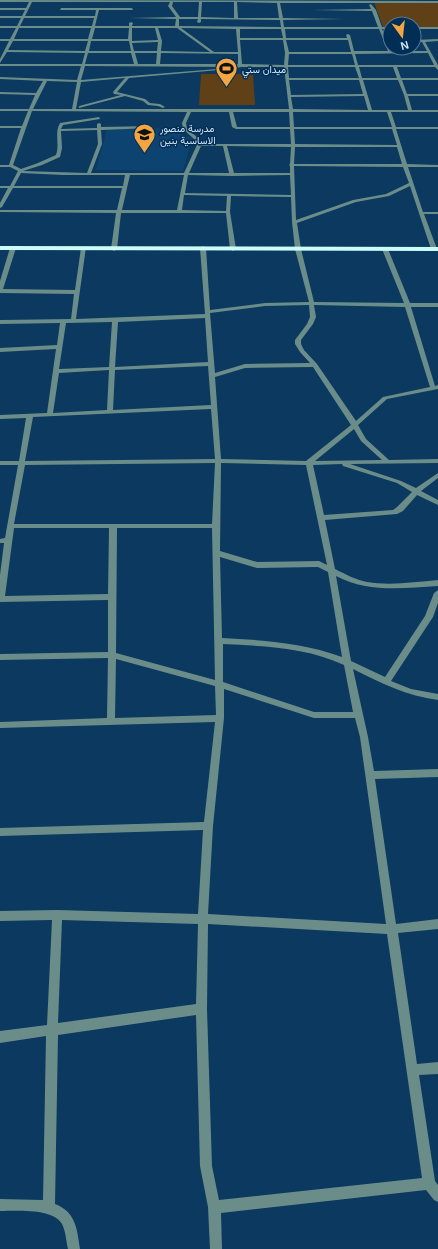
<svg xmlns="http://www.w3.org/2000/svg" width="438" height="1249" viewBox="0 0 438 1249" font-family="Helvetica,Vazirmatn,sans-serif">
<style>
.built{fill:#0d4370}
.green{fill:#604017}
.lines{fill:none;stroke-linecap:round;stroke-linejoin:round}
.street{fill:#6b8d89;fill-rule:evenodd}
.highway{fill:#cbfcf7;fill-rule:evenodd}
.labels{text-anchor:middle;dominant-baseline:central;stroke-width:3;stroke-linejoin:round;paint-order:stroke}
.far-poi-label{font-size:10px;fill:#d4e7fb;stroke:#002e55;text-anchor:start}
</style>
<rect width="100%" height="100%" fill="#0b3960"/>
<polygon class="built" points="169,128 192,139 183,171 96,170 107,129"/>
<g class="green">
<polygon points="374,2 438,3 438,27 414,27 414,24 390,24 390,27 383,27"/>
<polygon points="201,74 253,74 255,105 199,105"/>
</g>
<g class="lines">
<g class="street">
<path d="M0 0 438 1V3H280L283 18 345 19 283 20 284 27H378L372 11 312 10 371 9 369 5 371 4 376 10 382 27H390V29H382L391 51H427L422 42H414V40L438 39V41L425 42 438 65V70L435 67H397L401 78H438V80H402L407 94H438V96H408L412 110H438V112H391L396 127H438V129H396L407 164 438 165V167H408L423 212H438V214H424L437 249 436 250 431 249 410 186 389 196 356 202 297 223 301 249 314 302 404 303 382 249 385 247 388 249 410 303H438V307H411L435 386 438 385V389L387 399 358 425 366 439 389 460 438 459V463L350 464 401 481 416 488 438 473V478L421 491 438 500V505L417 495 403 511 397 514 325 520 335 569C345 574 356 580 367 582 390 586 415 582 438 580V586C403 588 368 593 336 576L351 661 385 677 425 616 434 593 438 590V603L433 617 391 681 411 689 438 694V700C407 696 381 683 353 669L368 737 374 771 438 769V777L375 779 396 924 438 919V929L398 933 417 1064 438 1062V1074L419 1075 435 1181 438 1185V1202L434 1200 426 1190 221 1213 222 1249H210L208 1207 200 1166 196 1015 58 1035 55 1204C76 1212 77 1229 80 1249H68C66 1241 66 1232 62 1224 53 1208 16 1211 0 1211V1199L43 1200 46 1036 0 1043V1031L47 1025 52 920 0 921V911L57 910 198 914 203 830 0 836V828L204 822 215 722 0 728V722L107 718 108 658 0 660V654L108 652V600L0 602V575L4 543H0V539L5 538 18 465H0V461H19L26 418 0 419V415L47 413 56 349 0 352V348L57 345 60 323 0 324V320L71 319 74 294 0 293V281L10 248 13 246 16 248 3 289 75 290 81 248 86 247 76 319 205 314 200 248 203 246 206 248 210 310 265 303 309 302 295 249 292 222 291 197 231 196 230 212 236 249 233 251 230 249 226 213H121L117 249 114 251 111 249 116 213 0 212V210H117L122 188H13L2 207 0 208V203L8 188H0V186H10L18 171 10 167H0V165H9L21 128H0V126H22L28 111H0V109H29L35 95 0 94V92L36 93 43 81 0 79V77L77 80 81 66H0V64H82L85 53 7 52 0 63V59L9 41H0V39H10L16 28H0V26H17L21 18H0V16H22L25 10H0V8H26L29 2H0ZM32 2H170L168 6 176 17 129 18 176 19 175 26H132L133 23 131 22 129 23V26H95L99 10H133L132 8H61L60 10H96L95 16H25ZM173 2H199L198 17H180L172 6ZM202 2H234V18L201 17ZM237 2 277 3 279 18H238ZM24 18H94L92 26H20ZM179 19H198L197 22 199 23 201 22V19L280 20 281 27 179 26ZM19 28H91L88 39H14ZM95 28H129L128 39H92ZM132 28H155L158 40 132 41ZM158 28H177L210 52 161 51 162 41ZM181 28 236 29 238 52H214ZM240 29H281L283 38H240ZM285 29H379L388 51H354L350 35 348 34 346 35 347 38H286ZM240 40H283L285 53 284 65 242 64ZM286 40H348L351 52H289ZM13 41H88L85 51 8 50ZM91 41H129L131 51H89ZM158 42 157 51H134L132 43ZM88 53H131L134 64H85ZM135 53H157L156 64H138ZM161 53 238 54V64H160ZM428 53 434 65H358L355 54ZM289 54H352L355 65H288ZM85 66 234 67 236 68 241 67H284L289 109H76L81 82 125 78 113 92 114 94 121 95 79 106V108L125 96 143 101 148 105 158 106 163 108 165 107 160 104 150 103 145 99 117 92 129 78 219 70 217 69 81 80ZM288 67H355L359 78H289ZM359 67H393L397 78H362ZM289 80H359L363 94 291 95ZM363 80H398L404 95 408 110H372ZM47 81 77 82 72 109H33ZM364 96 368 110 293 109 291 97ZM32 111 187 112 182 123 183 129 194 139 197 145 184 173H91L102 144 101 130 151 128 153 127 151 126 101 127V124L99 123 97 124V128L61 129 63 125 100 119 99 117 60 123C54 133 60 144 56 155L38 163 21 169 13 165ZM191 112H229L232 127 236 129H290L291 144H201L197 137 187 129 186 123ZM233 112H289L290 127H237ZM293 112H387L392 127H294ZM294 129H392L397 145 295 144ZM97 130 98 144 87 173 23 171 42 165 60 157 62 148 61 131ZM201 146H223L229 173H189ZM227 146 291 147 290 164 289 165 290 166V173H234ZM295 147H397L402 164H294ZM294 166 403 167 409 183 386 194 353 200 296 220ZM21 173 63 175H125L123 186H14ZM130 175H184L177 210H122ZM188 175 232 176 290 175 291 195 185 193ZM184 195 227 196 226 211 182 210ZM309 305 310 317 307 324 295 340V344L300 352 310 363 245 364 215 373 210 313 265 306ZM314 305 405 307 430 387 383 397 356 421 317 364 304 350 301 344V340L313 324 316 317ZM205 318 208 362 115 367 118 322ZM112 322 109 367 59 369 66 323ZM208 366 211 405 113 410 115 370ZM313 367 351 425 306 461 221 459 215 377 245 368ZM109 370 107 410 53 413 59 373ZM211 409 215 459 25 461 33 417ZM354 429 361 441 382 460 315 461ZM215 463 212 524H14L25 465ZM221 463 306 465 327 565 319 561 257 562 220 551ZM342 464 343 466 397 483 412 492 397 507 393 510 324 515 313 465ZM14 528H109L108 594 5 596ZM117 528H212L215 680 116 653ZM220 557 257 568 318 567 328 572 342 657C304 643 263 640 222 638ZM223 644C263 646 306 647 344 665L353 712H314L223 682ZM116 659 215 686 216 715 115 718ZM224 689 314 718H355L360 737 386 924 208 914 213 826 224 718ZM62 920 198 924 196 1004 58 1023ZM208 924 387 934 422 1178 219 1200 212 1166 207 1009Z"/>
<rect x="414" y="27" width="24" height="2"/>
</g>
<polygon class="highway" points="0,246 438,247 438,251 0,250"/>
</g>
<defs>
<symbol id="stadium-pin" viewBox="-11 -11 22 30"><path d="M0 17L-7.5 6A9.5 9.5 0 1 1 7.5 6Z" fill="#f2a541" stroke="#002e55"/><path d="M0-5a6.5 5 0 1 0 0 10a6.5 5 0 1 0 0-10ZM-3.5-1.8h7v3.6h-7Z" fill="#111"/></symbol>
<symbol id="school-pin" viewBox="-11 -11 22 30"><path d="M0 17L-7.5 6A9.5 9.5 0 1 1 7.5 6Z" fill="#f2a541" stroke="#002e55"/><path d="M0-5L7-2L0 1L-7-2ZM-4 1L0 2.5L4 1V4Q0 6-4 4Z" fill="#111"/></symbol>
</defs>
<g fill-rule="evenodd">
<use href="#stadium-pin" x="214" y="56" width="25" height="34"/>
<use href="#school-pin" x="132" y="122" width="25" height="34"/>
</g>
<g class="labels">
<g class="far-poi-label">
<text x="242" y="69">ميدان ستي</text>
<text x="160" y="128">مدرسة منصور<tspan x="160" dy="12">الاساسية بنين</tspan></text>
</g>
</g>
<g transform="translate(402 36) rotate(165)"><circle r="19" fill="#002e55" stroke="#557897"/>
<path d="M0-3L7 15L0 10L-7 15Z" fill="#f2a541"/>
<text y="-6" font-size="11" font-weight="bold" text-anchor="middle" fill="#d4e7fb">N</text>
</g>
</svg>
